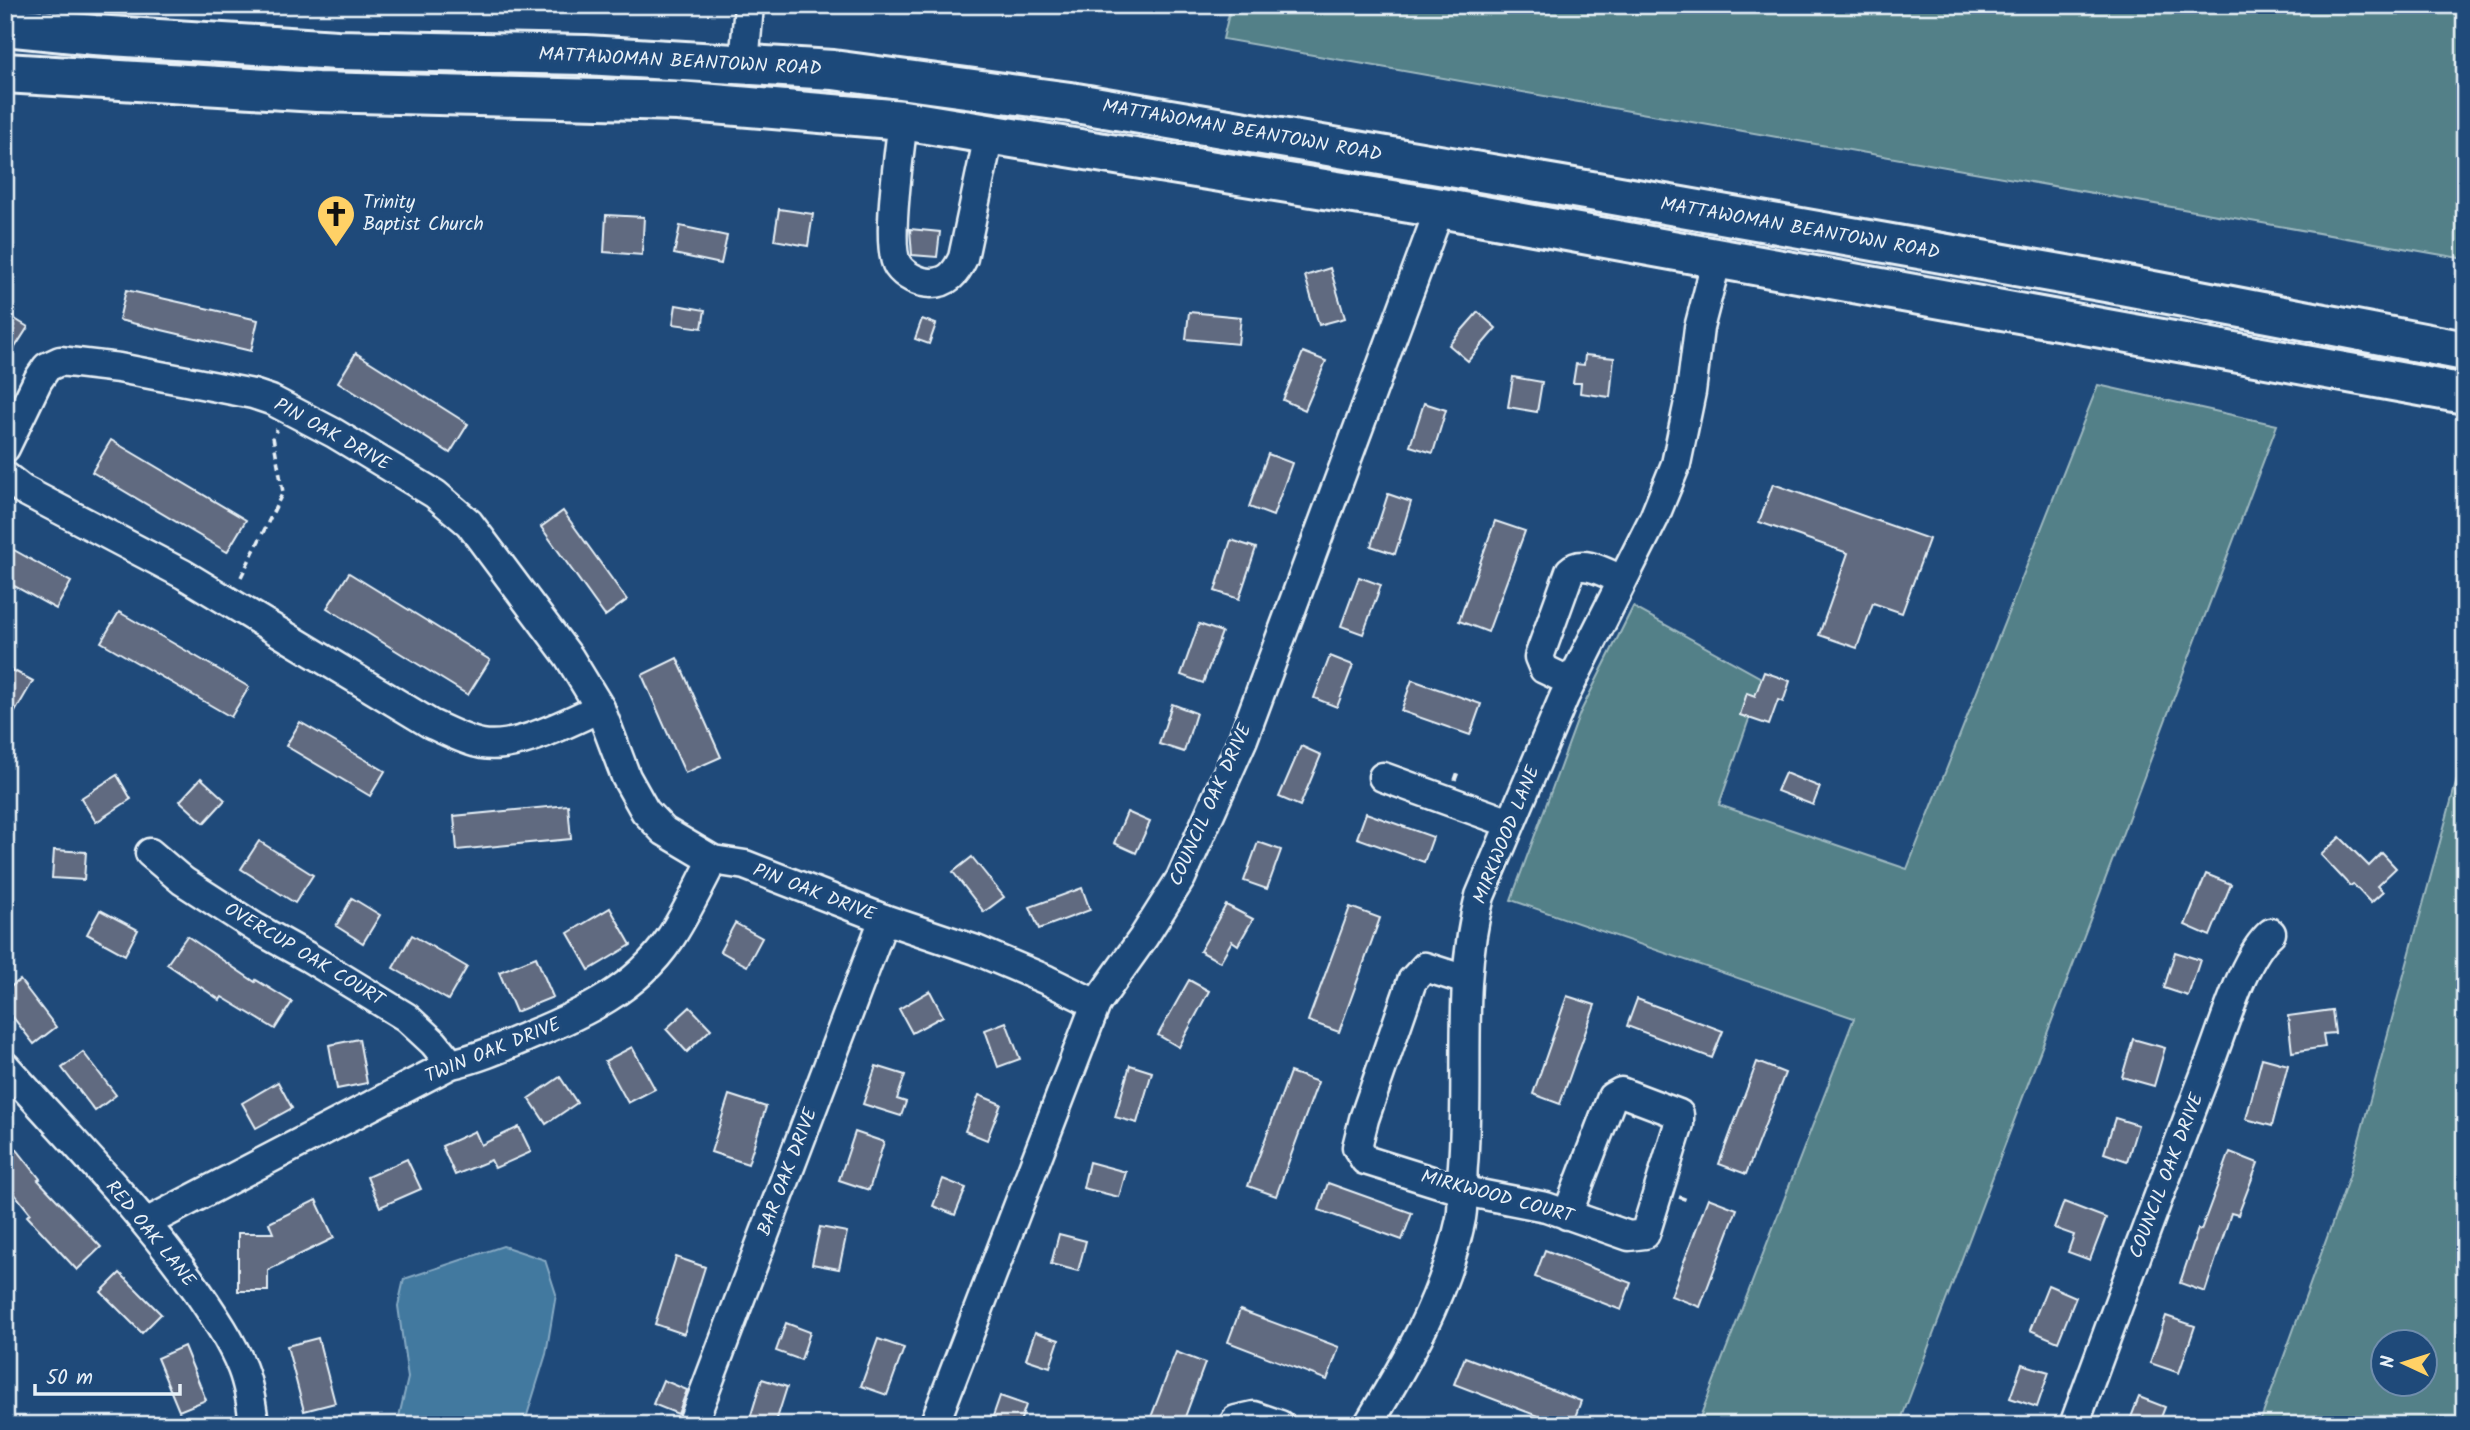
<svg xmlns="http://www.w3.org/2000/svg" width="2470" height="1430" viewBox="0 0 2470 1430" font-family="Kalam,sans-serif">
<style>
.green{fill:#528088;stroke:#9db8c0;stroke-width:2;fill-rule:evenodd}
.water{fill:#43799f;stroke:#85a9c3;stroke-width:2}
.building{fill:#606b80;stroke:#e8f1f8;stroke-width:2}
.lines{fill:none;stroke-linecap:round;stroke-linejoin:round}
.minor-casing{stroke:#e8f1f8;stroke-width:33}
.highway-casing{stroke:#e8f1f8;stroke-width:44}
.path{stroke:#e8f1f8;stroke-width:3.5;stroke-dasharray:7 5;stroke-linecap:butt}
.minor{stroke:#1f4a7a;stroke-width:28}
.highway{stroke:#1f4a7a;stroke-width:38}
.labels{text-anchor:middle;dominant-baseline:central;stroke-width:7;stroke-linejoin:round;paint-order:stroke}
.street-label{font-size:19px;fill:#e8f1f8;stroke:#1f4a7a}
.poi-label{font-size:19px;fill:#e8f1f8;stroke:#1f4a7a;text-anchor:start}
</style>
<rect width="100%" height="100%" fill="#1f4a7a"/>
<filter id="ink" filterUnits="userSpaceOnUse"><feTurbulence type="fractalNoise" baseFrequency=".0143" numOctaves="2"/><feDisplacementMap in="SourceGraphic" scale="14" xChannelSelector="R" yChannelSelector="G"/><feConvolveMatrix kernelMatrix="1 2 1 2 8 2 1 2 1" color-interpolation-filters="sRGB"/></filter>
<g filter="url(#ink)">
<g class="green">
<polygon points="1231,5 2465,5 2465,259 1223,39"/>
<polygon points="2098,385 2277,425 1899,1425 1697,1425 1854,1018 1511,900 1580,713 1633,607 1763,679 1719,805 1907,869"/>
<path d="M2465 750V1425H2259L2349 1177ZM2382 1342H2424V1384H2382Z"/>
</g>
<polygon class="water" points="503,1246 545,1260 556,1294 546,1354 524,1425 397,1425 408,1378 398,1306 404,1279"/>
<g class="building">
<polygon points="779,209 813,214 808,246 774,240"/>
<polygon points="606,215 644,217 642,255 604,252"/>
<polygon points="680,226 727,236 721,264 674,254"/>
<polygon points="910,229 940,232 937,257 912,255"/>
<polygon points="1330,268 1345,318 1319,325 1305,276"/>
<polygon points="126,290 258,320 251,351 119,320"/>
<polygon points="676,305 705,310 702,328 673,324"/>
<polygon points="1189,312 1241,317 1238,344 1186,339"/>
<polygon points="1478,312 1496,328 1468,361 1449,345"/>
<polygon points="5,313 28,327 5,363"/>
<polygon points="922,319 936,324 929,344 915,339"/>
<polygon points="1303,352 1326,361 1305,410 1283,400"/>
<polygon points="356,353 468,424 450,453 338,382"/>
<polygon points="1585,355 1614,358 1610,397 1580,393 1581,383 1573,383 1576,364 1584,365"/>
<polygon points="1513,377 1542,382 1537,412 1508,407"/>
<polygon points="1424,403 1446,410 1433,453 1410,446"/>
<polygon points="111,440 246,520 227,552 92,472"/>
<polygon points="1268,454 1292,463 1273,516 1249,507"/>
<polygon points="1773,484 1929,539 1902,613 1873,603 1857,648 1819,635 1848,553 1759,522"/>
<polygon points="1388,494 1411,502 1395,554 1371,546"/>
<polygon points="563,511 627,600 605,616 541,527"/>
<polygon points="1495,521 1525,531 1488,632 1459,621"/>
<polygon points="1231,540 1256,548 1239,599 1215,591"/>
<polygon points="5,545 71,582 56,609 5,581"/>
<polygon points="349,573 490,660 468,695 327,608"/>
<polygon points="1359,577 1381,585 1363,634 1341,626"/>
<polygon points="119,612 249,687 231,717 101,642"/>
<polygon points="1199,624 1222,632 1203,683 1181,675"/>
<polygon points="1330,656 1353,665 1337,707 1314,698"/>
<polygon points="677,658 721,757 685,773 642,675"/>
<polygon points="5,666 33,681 5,729"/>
<polygon points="1764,672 1790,681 1783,702 1778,700 1769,725 1740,715 1747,693 1755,696"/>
<polygon points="1412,680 1481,704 1470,735 1401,711"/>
<polygon points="1172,704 1196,713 1184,752 1159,744"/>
<polygon points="300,722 385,771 370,796 286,746"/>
<polygon points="1301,746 1321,755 1300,806 1279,797"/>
<polygon points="1785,773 1820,787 1813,805 1777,791"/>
<polygon points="117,775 131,799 96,822 81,798"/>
<polygon points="201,778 225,800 204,823 180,801"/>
<polygon points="568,805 571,839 457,850 454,816"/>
<polygon points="1127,812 1150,822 1136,853 1114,843"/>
<polygon points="1366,813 1433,837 1424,862 1357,838"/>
<polygon points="2340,837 2369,866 2382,853 2396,868 2377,886 2383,892 2371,903 2353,884 2350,886 2321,855"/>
<polygon points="259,841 313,875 295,903 241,869"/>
<polygon points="1258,842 1281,850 1267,889 1244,881"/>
<polygon points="54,850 86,852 84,880 52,878"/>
<polygon points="972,857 1004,897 984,912 953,872"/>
<polygon points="2206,874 2231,884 2210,936 2185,925"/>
<polygon points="1082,888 1090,910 1039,929 1030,907"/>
<polygon points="352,898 380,915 363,943 336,926"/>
<polygon points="1226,905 1253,919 1238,945 1232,941 1220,962 1200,951"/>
<polygon points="1350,907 1380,918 1339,1032 1308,1021"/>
<polygon points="610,908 631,945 589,970 568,933"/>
<polygon points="100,910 138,930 125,955 87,934"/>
<polygon points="735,923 762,938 747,966 720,951"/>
<polygon points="412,935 467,967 448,1000 393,968"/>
<polygon points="187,936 255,982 256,980 292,1002 275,1029 222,997 220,1000 167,964"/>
<polygon points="2175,952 2200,960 2188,996 2164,988"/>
<polygon points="536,957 553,997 516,1012 499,972"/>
<polygon points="20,980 56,1027 34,1044 5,1007 5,991"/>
<polygon points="1189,980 1209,991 1179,1047 1158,1035"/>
<polygon points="930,991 943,1016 912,1033 899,1009"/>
<polygon points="1567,996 1595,1005 1560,1104 1533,1094"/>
<polygon points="1637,999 1723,1031 1712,1058 1627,1026"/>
<polygon points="690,1007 711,1029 687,1052 666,1029"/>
<polygon points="2332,1010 2335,1033 2323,1034 2325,1047 2292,1052 2288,1016"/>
<polygon points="1006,1022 1020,1059 998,1067 985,1030"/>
<polygon points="359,1039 367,1083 337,1089 329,1045"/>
<polygon points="2133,1039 2165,1048 2154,1086 2122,1077"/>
<polygon points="632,1047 655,1089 628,1103 605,1061"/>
<polygon points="83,1052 116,1095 95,1111 62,1068"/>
<polygon points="2262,1058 2288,1065 2272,1126 2246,1119"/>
<polygon points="1757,1062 1785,1073 1746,1174 1719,1164"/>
<polygon points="1130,1065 1152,1072 1137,1123 1115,1117"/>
<polygon points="876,1066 905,1075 897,1099 906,1102 901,1116 863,1104"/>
<polygon points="1290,1072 1318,1082 1276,1196 1248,1186"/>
<polygon points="560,1077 577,1103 546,1124 529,1098"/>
<polygon points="278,1082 292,1108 256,1128 242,1103"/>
<polygon points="729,1095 766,1107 748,1164 711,1152"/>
<polygon points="979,1095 1001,1104 987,1140 965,1131"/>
<polygon points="2115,1118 2138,1125 2127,1161 2104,1153"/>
<polygon points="519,1127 531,1152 495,1168 491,1160 455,1175 442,1146 475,1131 481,1145"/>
<polygon points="855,1132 884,1142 869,1190 839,1180"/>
<polygon points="15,1147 40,1179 38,1180 101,1247 77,1270 27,1216 30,1213 5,1182 5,1156"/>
<polygon points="2230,1152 2258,1163 2238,1215 2231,1213 2205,1292 2180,1283 2198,1229 2201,1230"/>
<polygon points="407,1159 421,1189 380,1207 367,1177"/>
<polygon points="1089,1162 1126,1172 1119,1197 1083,1188"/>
<polygon points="943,1179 966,1188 955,1215 933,1206"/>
<polygon points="1328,1183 1412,1213 1402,1240 1319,1210"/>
<polygon points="1708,1198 1737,1209 1700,1307 1671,1296"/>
<polygon points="316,1200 334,1238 268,1270 268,1291 238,1291 238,1233 273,1233 269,1223"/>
<polygon points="2064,1202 2106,1218 2090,1260 2068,1252 2074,1235 2054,1228"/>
<polygon points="820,1227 847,1232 839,1269 812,1264"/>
<polygon points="1059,1234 1086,1241 1078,1271 1051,1264"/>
<polygon points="1545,1250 1631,1283 1621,1310 1535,1277"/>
<polygon points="676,1257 705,1267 684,1334 655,1324"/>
<polygon points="120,1273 161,1314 142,1333 101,1292"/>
<polygon points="2048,1285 2076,1297 2058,1342 2030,1330"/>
<polygon points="1240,1310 1339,1347 1327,1380 1228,1342"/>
<polygon points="2166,1316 2195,1326 2179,1373 2150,1363"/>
<polygon points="786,1323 810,1332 801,1360 776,1351"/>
<polygon points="1035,1332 1059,1340 1050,1367 1026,1359"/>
<polygon points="318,1338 335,1403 304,1411 287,1346"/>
<polygon points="878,1339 904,1348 887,1395 861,1386"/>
<polygon points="184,1346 206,1400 179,1411 157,1358"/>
<polygon points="1176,1352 1205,1363 1182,1425 1148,1425"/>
<polygon points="1465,1357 1581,1401 1572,1425 1561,1425 1454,1384"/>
<polygon points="2022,1364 2049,1372 2037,1407 2010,1398"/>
<polygon points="762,1379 787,1387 775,1425 748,1425"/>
<polygon points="663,1380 687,1390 678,1414 653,1404"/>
<polygon points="1000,1396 1026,1405 1019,1425 990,1425"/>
<polygon points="2139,1397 2165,1407 2158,1425 2128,1425"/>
</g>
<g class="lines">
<defs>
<g id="minor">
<polyline points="744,65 749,5"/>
<path d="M903 120C900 148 885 247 898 266 905 276 920 283 931 283 948 283 956 273 963 258L989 135"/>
<path d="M5 448 38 380 47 367 60 361 119 368 253 394 271 400 334 433 435 494 469 523 569 657 600 708C568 722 517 750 482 744 465 741 447 731 431 724L183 574 23 490 5 476"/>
<path d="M1571 682 1544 669 1539 657 1570 571C1583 558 1607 574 1622 580"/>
<polyline points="600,708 626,777 645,811 664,831 713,860 745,865 884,919 976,950 1047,980 1096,1004"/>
<polyline points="1383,777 1510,823"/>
<polyline points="150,853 183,881 256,928 308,957 406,1017 434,1043 451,1064"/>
<polyline points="1466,980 1425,967 1412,981 1364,1119 1357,1147 1365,1160 1464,1191 1546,1207 1629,1236 1645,1234 1679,1124 1679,1114 1621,1092 1612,1097 1567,1215"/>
<path d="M5 1066C70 1139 140 1209 196 1289 213 1314 231 1340 242 1368 249 1386 252 1406 254 1425"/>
<path d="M146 1223 451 1064C479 1058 505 1046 531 1035 584 1013 636 989 669 940 686 915 699 886 713 860"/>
<polyline points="692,1425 884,919"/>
<polyline points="934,1425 1096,1004 1143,938 1181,878 1243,739 1440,208"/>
<polyline points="1234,1425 1236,1420 1254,1416 1280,1425"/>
<path d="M1368 1425C1407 1361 1444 1297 1460 1223 1465 1204 1461 1184 1463 1165 1470 1075 1457 983 1480 896L1564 697 1654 518 1676 464 1691 392 1699 328 1717 259"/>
<path d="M2074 1425C2119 1303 2163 1182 2210 1062 2224 1026 2243 957 2271 933"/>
</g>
<g id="highway">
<polyline points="5,26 94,35 337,50 586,55 833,70 1070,102 1591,191 2106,282 2465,351"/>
<polyline points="5,73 317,92 678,101 903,120 1440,208 2465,394"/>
</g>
</defs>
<use href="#minor" class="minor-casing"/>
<use href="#highway" class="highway-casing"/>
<g class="path">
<polyline points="241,577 283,492 273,437 277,429"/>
<polyline points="1455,780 1459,769"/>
<polyline points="1679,1197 1690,1201"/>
</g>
<use href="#minor" class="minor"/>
<use href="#highway" class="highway"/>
</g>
</g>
<defs>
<symbol id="church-pin" viewBox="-11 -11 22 30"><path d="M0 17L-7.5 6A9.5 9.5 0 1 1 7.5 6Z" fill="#ffd166" stroke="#1f4a7a"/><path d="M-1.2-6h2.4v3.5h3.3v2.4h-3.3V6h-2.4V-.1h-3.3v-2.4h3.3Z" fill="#111"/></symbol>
</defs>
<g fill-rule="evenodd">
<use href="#church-pin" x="314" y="192" width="44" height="60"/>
</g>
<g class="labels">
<g class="street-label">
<text transform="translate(680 62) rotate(3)">MATTAWOMAN BEANTOWN ROAD</text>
<text transform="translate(1242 131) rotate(10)">MATTAWOMAN BEANTOWN ROAD</text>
<text transform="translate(1800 229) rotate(10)">MATTAWOMAN BEANTOWN ROAD</text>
<text transform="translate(332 435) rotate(29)">PIN OAK DRIVE</text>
<text transform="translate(1211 805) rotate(-66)">COUNCIL OAK DRIVE</text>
<text transform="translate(1507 835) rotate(-68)">MIRKWOOD LANE</text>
<text transform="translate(814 893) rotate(21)">PIN OAK DRIVE</text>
<text transform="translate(304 955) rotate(31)">OVERCUP OAK COURT</text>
<text transform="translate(493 1051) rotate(-22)">TWIN OAK DRIVE</text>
<text transform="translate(788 1172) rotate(-69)">BAR OAK DRIVE</text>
<text transform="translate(2167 1176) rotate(-69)">COUNCIL OAK DRIVE</text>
<text transform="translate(1497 1197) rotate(15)">MIRKWOOD COURT</text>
<text transform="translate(150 1234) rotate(51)">RED OAK LANE</text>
</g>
<g class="poi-label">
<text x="363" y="203">Trinity<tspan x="363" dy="22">Baptist Church</tspan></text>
</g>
</g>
<rect width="2470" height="1430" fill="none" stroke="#1f4a7a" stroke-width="28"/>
<rect x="14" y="14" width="2442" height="1402" fill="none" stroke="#e8f1f8" stroke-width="2.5" filter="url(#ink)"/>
<g transform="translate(2404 1363) rotate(274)"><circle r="33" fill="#1f4a7a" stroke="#6f8dac" stroke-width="2"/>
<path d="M0-5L12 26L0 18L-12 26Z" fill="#ffd166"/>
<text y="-10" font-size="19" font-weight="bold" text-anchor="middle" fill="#e8f1f8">N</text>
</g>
<path d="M35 1384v10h145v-10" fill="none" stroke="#e8f1f8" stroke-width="3.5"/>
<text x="46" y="1384" font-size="21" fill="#e8f1f8" stroke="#1f4a7a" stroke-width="5" paint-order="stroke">50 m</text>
</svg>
